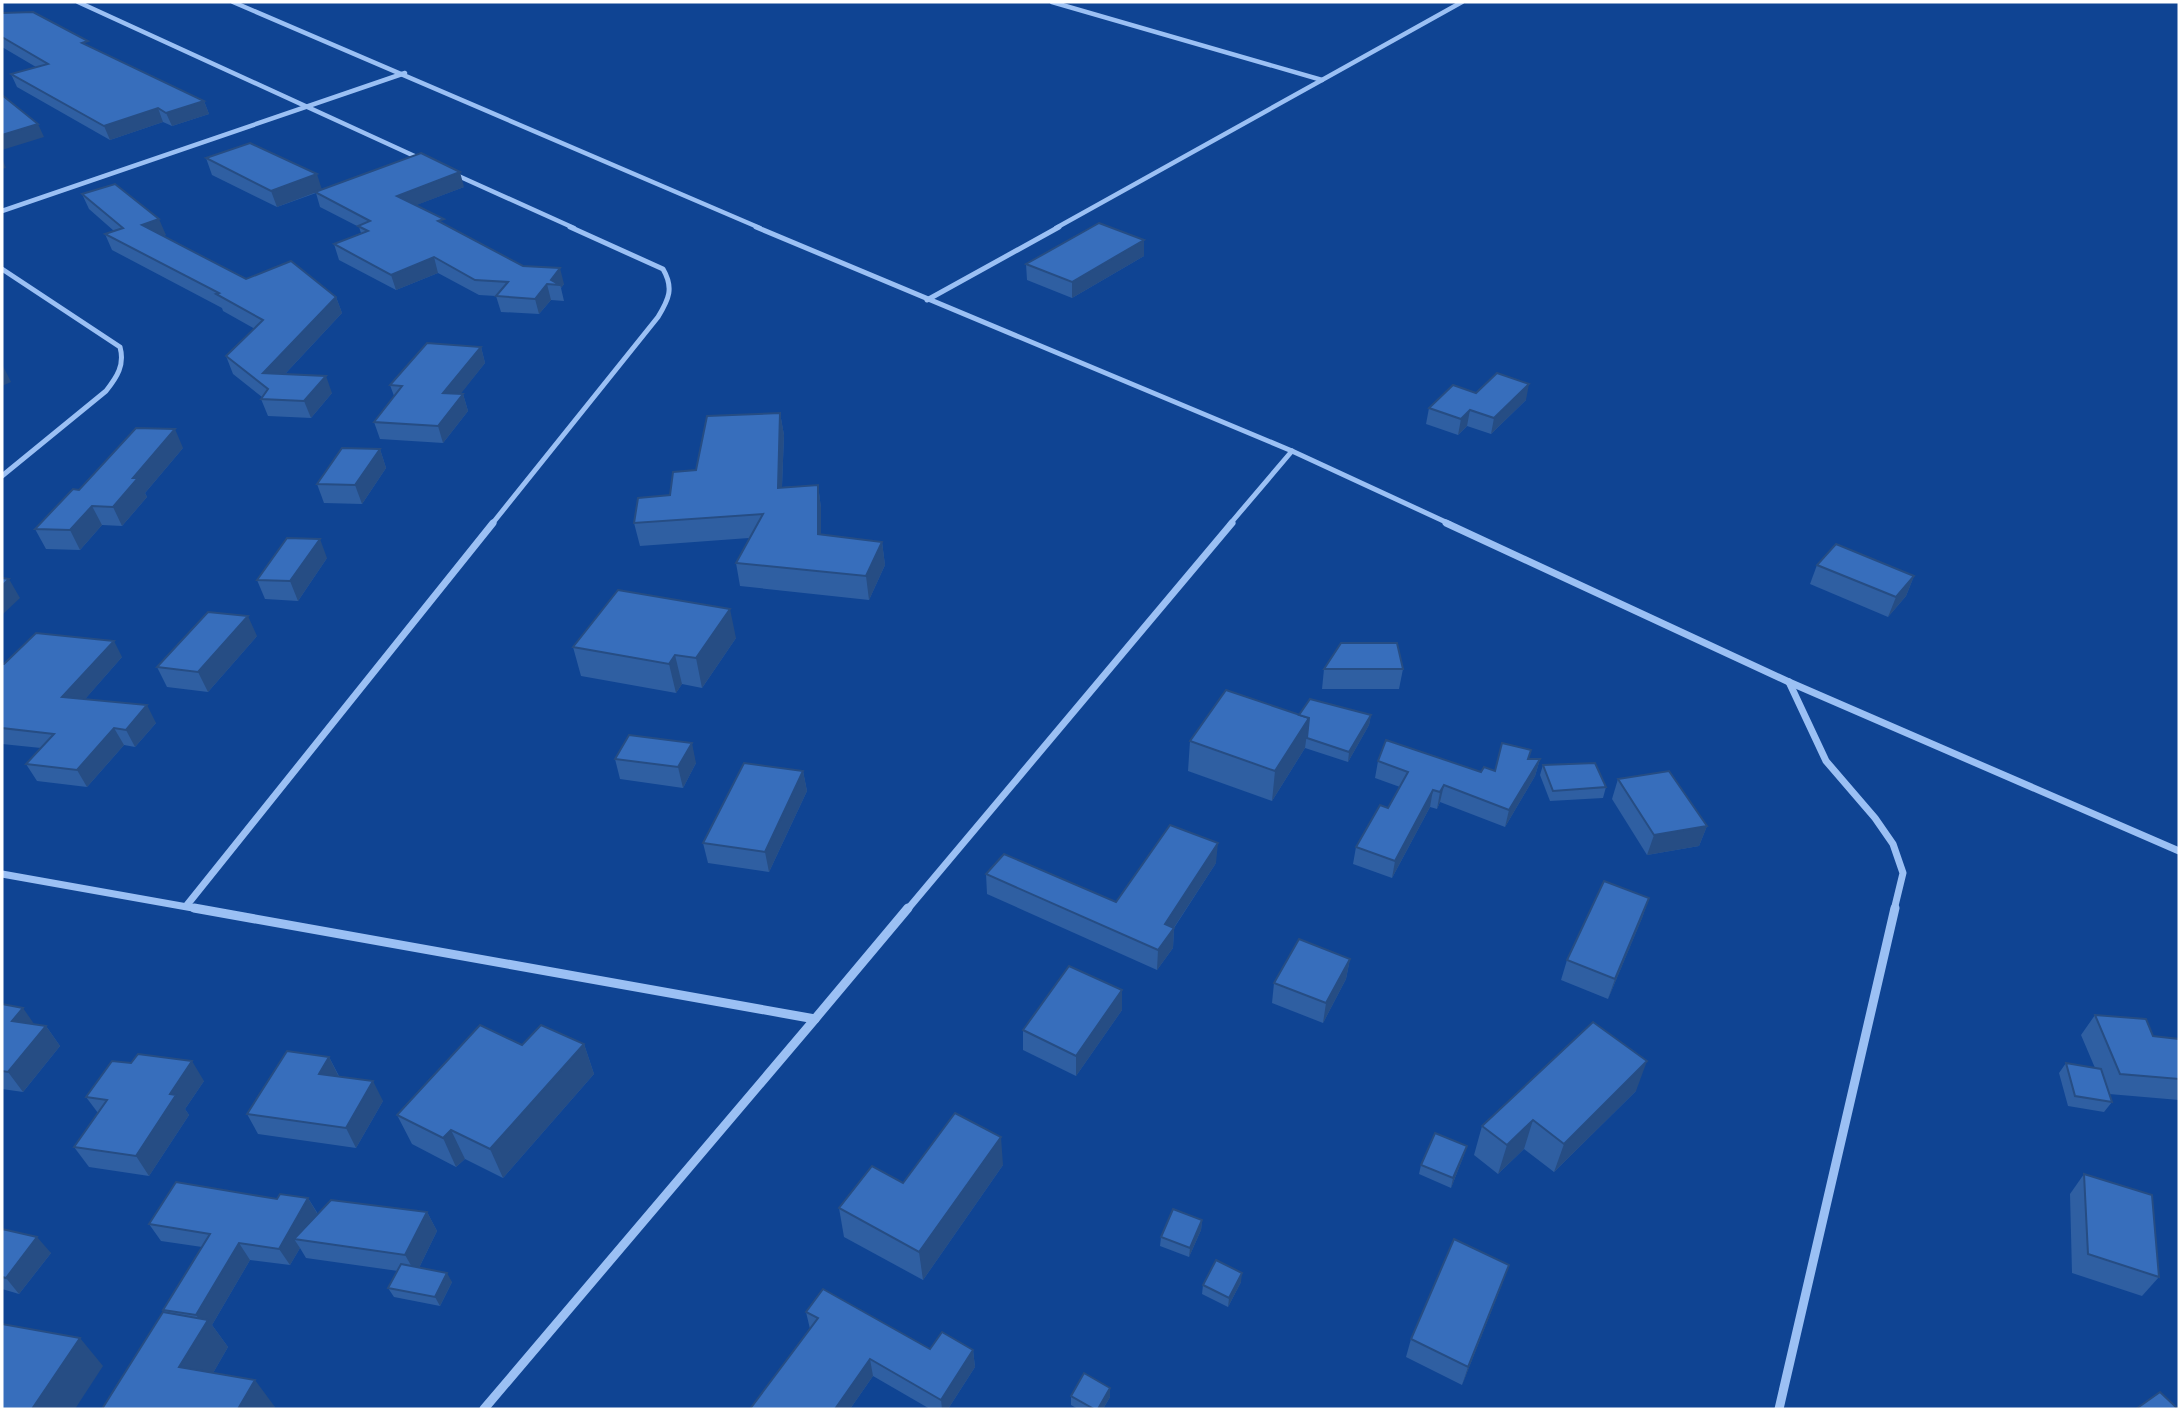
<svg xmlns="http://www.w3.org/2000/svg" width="2181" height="1411" viewBox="0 0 2181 1411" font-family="Figtree,sans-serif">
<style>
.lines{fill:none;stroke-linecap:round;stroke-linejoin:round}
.street-far3{stroke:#9bc0f4;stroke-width:4.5}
.street-far2{stroke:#9bc0f4;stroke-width:5}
.street-far1{stroke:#9bc0f4;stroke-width:7}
.street{stroke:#9bc0f4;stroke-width:9}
.wall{fill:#2f5fa2}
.shaded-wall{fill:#264d84}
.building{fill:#376ebc;stroke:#264d84;stroke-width:2}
</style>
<rect width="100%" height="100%" fill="#0f4493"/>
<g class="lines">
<g class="street-far3">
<polyline points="78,2 421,159"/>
<polyline points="233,2 760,228"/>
<polyline points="1052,2 1322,80 1462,2"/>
<polyline points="454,174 574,228"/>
<polyline points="2,211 405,73"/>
<polyline points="1056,228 1322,80"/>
</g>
<g class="street-far2">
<polyline points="756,227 1292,451 1450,524"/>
<path d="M2 269 120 347C125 365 117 377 106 391L2 476"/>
<polyline points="927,300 1059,227"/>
<path d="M492 524 658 317C669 299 674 288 663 269L570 227"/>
<polyline points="1230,524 1292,451"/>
</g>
<g class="street-far1">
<polyline points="1446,523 1789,682 2179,851"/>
<polyline points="1789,682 1826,761 1875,818 1893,844 1903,873 1894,910"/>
<polyline points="2,874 204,910"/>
<polyline points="187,905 493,523"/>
<polyline points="907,910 1232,523"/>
</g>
<g class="street">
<polyline points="194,908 815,1019 908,908"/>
<polyline points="484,1409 815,1019"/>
<polyline points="1779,1409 1895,908"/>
</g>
</g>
<g class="wall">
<polygon points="2,13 90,47 204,101 209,114 172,126 163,122 110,140 17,87 11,74 36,67 2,47"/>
<polygon points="206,158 322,189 464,187 416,205 446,225 523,266 564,284 561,288 564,301 551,300 539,314 501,312 496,296 479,295 438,273 396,290 339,260 334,244 361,233 359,227 320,207 316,193 277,207 212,175"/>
<polygon points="82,194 166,235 163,236 246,279 336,297 342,313 285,374 332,393 311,418 268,416 261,399 262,397 233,374 226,356 255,329 223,311 222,308 112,250 105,234 114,231 89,209"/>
<polygon points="1144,240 1144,256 1072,298 1027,280 1026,264"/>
<polygon points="481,347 485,363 460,394 463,394 468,411 443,443 380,439 374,422 394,396 390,385"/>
<polygon points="1476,393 1526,400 1491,434 1467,426 1458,435 1426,424 1429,408"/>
<polygon points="780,413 784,435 782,487 818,485 821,508 821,535 882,542 885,565 869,600 740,586 736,563 749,538 640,546 634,523 670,495 696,470"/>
<polygon points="183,448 145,493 147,497 122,526 102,525 80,550 46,549 35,529 79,490"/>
<polygon points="380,449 386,468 362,504 324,503 317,484"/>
<polygon points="327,558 298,601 265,599 257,580"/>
<polygon points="1817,565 1914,576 1906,596 1888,617 1810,584"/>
<polygon points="257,636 208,692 167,687 157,667"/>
<polygon points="736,638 702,688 682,684 676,693 581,676 573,647"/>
<polygon points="122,657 85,699 156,723 135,747 124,745 87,787 37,781 26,764 41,748 2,744 2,664"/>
<polygon points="1324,669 1403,669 1399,689 1322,689"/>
<polygon points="1371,715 1369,725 1348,762 1305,748 1272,801 1188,771 1190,741"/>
<polygon points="615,759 696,763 683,788 620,779"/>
<polygon points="1529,759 1540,759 1535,776 1505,827 1440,802 1437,809 1430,807 1392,878 1353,864 1356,847 1388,808 1400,787 1375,778 1378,761 1481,772 1495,771"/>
<polygon points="1543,765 1606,787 1603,798 1550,801 1540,775"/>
<polygon points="803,771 807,791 769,872 708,863 703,843"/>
<polygon points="1618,779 1707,826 1699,846 1647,855 1612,799"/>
<polygon points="1216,863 1174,928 1173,948 1157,970 987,894 986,874 1116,902"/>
<polygon points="1649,898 1642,918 1608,999 1561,980 1567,960"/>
<polygon points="1350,959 1346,979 1323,1023 1272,1003 1274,983"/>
<polygon points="1122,990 1122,1010 1076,1076 1023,1050 1023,1030"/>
<polygon points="2,1004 35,1025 46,1026 60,1046 23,1092 2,1089"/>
<polygon points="2095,1015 2153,1036 2179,1039 2179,1100 2109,1094 2112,1102 2104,1112 2068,1106 2059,1073 2066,1063 2095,1068 2081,1035"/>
<polygon points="584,1044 594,1074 503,1178 465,1159 456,1167 412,1144 397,1115 522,1045"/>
<polygon points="329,1057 339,1076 383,1101 356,1148 258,1134 247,1114"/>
<polygon points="204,1081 185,1109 189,1115 149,1176 89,1167 74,1147 98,1113 86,1097"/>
<polygon points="1636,1091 1554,1172 1524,1149 1498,1174 1474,1155 1482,1126"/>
<polygon points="1464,1155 1451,1188 1419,1174 1421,1165"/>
<polygon points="1003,1165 923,1280 844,1237 839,1208 903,1183"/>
<polygon points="2084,1174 2159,1277 2142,1296 2072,1273 2070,1194"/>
<polygon points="308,1198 318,1214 427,1212 437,1231 419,1268 452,1282 440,1306 394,1297 388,1288 398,1271 306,1258 300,1248 290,1265 250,1260 212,1325 228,1347 213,1373 275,1407 102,1409 165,1313 163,1310 202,1247 161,1241 149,1224 277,1199"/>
<polygon points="1202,1220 1201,1230 1189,1257 1160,1246 1161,1237"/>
<polygon points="2,1229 51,1253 19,1294 2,1289"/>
<polygon points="1509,1265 1502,1284 1462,1385 1406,1357 1411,1339"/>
<polygon points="1241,1282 1228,1307 1202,1294 1203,1285"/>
<polygon points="806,1312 930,1349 973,1350 975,1367 948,1409 930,1409 873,1376 850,1409 750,1409 810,1329"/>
<polygon points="1071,1396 1110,1397 1103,1409 1078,1409 1071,1405"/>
</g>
<g class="shaded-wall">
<polygon points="204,101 209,114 172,126 166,113"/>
<polygon points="158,108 163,122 110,140 104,126"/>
<polygon points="38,124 44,137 2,150 2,135"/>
<polygon points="2,158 6,168 2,169"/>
<polygon points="460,172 464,187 401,211 397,196"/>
<polygon points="317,174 322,190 277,207 271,191"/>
<polygon points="159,219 166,235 148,241 142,225"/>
<polygon points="1144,240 1144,256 1072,298 1072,282"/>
<polygon points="434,257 438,273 396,290 391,275"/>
<polygon points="560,268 564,284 561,288 560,285 551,280"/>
<polygon points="547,284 551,300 539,314 535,299"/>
<polygon points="336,297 342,313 270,390 263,373"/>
<polygon points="481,347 485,363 448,410 443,393"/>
<polygon points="2,364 11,382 2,386"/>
<polygon points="326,376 332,393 311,418 304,401"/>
<polygon points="1529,384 1526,400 1491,434 1494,418"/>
<polygon points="463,394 468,411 443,443 438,426"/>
<polygon points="1470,410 1467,426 1458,435 1461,419"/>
<polygon points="780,413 784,435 781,511 778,488"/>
<polygon points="175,429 183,448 145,493 147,497 122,526 113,507 133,478"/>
<polygon points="380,449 386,468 362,504 355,485"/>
<polygon points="818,485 821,508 821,558 818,534"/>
<polygon points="92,506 102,525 80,550 70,530"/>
<polygon points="320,539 327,558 298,601 290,581"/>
<polygon points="882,542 885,565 869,600 866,576"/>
<polygon points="1914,576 1906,596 1888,617 1896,597"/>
<polygon points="9,579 20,598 2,615 2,586"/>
<polygon points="730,609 736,638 702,688 696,658"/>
<polygon points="248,616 257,636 208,692 198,672"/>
<polygon points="114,641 122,657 72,714 62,697"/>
<polygon points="675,655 682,684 676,693 669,664"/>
<polygon points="147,705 156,723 135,747 126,730"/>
<polygon points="1371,715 1369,725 1348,762 1349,752"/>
<polygon points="1309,718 1305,748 1272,801 1275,771"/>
<polygon points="114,728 124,745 87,787 77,770"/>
<polygon points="692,743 696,763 683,788 678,767"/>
<polygon points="1540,759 1535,776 1505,827 1509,810"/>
<polygon points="803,771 807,791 769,872 765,852"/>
<polygon points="1444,785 1440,802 1437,809 1440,792"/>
<polygon points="1433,790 1430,807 1392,878 1395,861"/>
<polygon points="1707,826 1699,846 1647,855 1654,835"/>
<polygon points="1218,843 1216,863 1171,932 1174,928 1173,948 1157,970 1158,950 1165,924"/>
<polygon points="1649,898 1642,918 1608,999 1615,979"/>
<polygon points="1350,959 1346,979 1323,1023 1326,1003"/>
<polygon points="1122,990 1122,1010 1076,1076 1076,1056"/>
<polygon points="23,1008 37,1028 12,1021"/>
<polygon points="46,1026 60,1046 23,1092 8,1072"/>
<polygon points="584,1044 594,1074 503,1178 490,1149"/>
<polygon points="329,1057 339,1077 319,1074"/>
<polygon points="192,1061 204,1081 185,1109 189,1115 149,1176 136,1156 170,1094"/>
<polygon points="1647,1061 1636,1091 1554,1172 1564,1144"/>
<polygon points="373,1081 383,1101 356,1148 346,1128"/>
<polygon points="1533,1120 1524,1149 1498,1174 1507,1145"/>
<polygon points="451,1130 465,1159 456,1167 443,1138"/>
<polygon points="1001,1137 1003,1165 923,1280 919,1252"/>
<polygon points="1467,1146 1464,1155 1451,1188 1453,1178"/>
<polygon points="308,1198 318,1215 294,1239 300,1248 290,1265 279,1249"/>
<polygon points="427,1212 437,1231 416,1274 405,1255"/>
<polygon points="1202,1220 1201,1230 1189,1257 1190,1248"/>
<polygon points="37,1237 51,1253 19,1294 6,1278"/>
<polygon points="239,1243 250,1260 212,1325 228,1347 201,1394 179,1367 204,1326 196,1315"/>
<polygon points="1509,1265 1502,1284 1462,1385 1468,1367"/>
<polygon points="447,1273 452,1282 440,1306 435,1297"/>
<polygon points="1242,1273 1241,1282 1228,1307 1229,1298"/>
<polygon points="80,1338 103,1366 75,1409 32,1409"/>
<polygon points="973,1350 975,1367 948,1409 942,1409 941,1400"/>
<polygon points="870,1359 873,1376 850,1409 835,1409"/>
<polygon points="255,1380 275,1407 274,1409 238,1409"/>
<polygon points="1110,1388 1110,1397 1103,1409 1098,1409"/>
</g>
<g class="building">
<polygon points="33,12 88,41 82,43 204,101 166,113 158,108 104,126 11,74 48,64 2,37 2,13"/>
<polygon points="2,95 38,124 2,135"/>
<polygon points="250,143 317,174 271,191 206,158"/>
<polygon points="421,153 460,172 397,196 444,219 438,221 523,266 560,268 551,280 560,285 547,284 535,299 496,296 508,282 475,280 434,257 391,275 334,244 368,231 358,226 370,221 315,192"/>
<polygon points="115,184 159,219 142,225 246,279 291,261 336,297 263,373 326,376 304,401 261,399 268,389 226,356 263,320 216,294 219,293 105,234 123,228 82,194"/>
<polygon points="1099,223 1144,240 1072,282 1026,264"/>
<polygon points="427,343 481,347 443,393 463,394 438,426 374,422 402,386 390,385"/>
<polygon points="1497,373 1529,384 1494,418 1470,410 1461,419 1429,408 1453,385 1476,393"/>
<polygon points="780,413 778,488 818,485 818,534 882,542 866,576 736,563 763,514 634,523 638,498 670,495 673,472 696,470 707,416"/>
<polygon points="136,428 175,429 133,478 138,478 113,507 92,506 70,530 35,529 73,489 79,490"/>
<polygon points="342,448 380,449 355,485 317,484"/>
<polygon points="287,538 320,539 290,581 257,580"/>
<polygon points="1836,544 1914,576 1896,597 1817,565"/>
<polygon points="2,578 9,579 2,586"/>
<polygon points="618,590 730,609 696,658 675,655 669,664 573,647"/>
<polygon points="208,612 248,616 198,672 157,667"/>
<polygon points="36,633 114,641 62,697 147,705 126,730 114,728 77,770 26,764 54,734 2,728 2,664 4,664"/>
<polygon points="1341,643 1397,643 1403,669 1324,669"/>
<polygon points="1226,690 1309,718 1275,771 1190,741"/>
<polygon points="1310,699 1371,715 1349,752 1307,738 1309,718 1299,715"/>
<polygon points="629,735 692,743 678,767 615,759"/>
<polygon points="1386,740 1481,772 1484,767 1495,771 1502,743 1531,750 1528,759 1540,759 1509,810 1444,785 1440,792 1433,790 1395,861 1356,847 1380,805 1388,808 1408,772 1378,761"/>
<polygon points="744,763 803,771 765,852 703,843"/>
<polygon points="1595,763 1606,787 1553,791 1543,765"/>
<polygon points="1669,771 1707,826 1654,835 1618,779"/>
<polygon points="1170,825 1218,843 1165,924 1174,928 1158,950 986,874 1004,854 1116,902"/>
<polygon points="1604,881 1649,898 1615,979 1567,960"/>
<polygon points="1299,939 1350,959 1326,1003 1274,983"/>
<polygon points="1069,966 1122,990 1076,1056 1023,1030"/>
<polygon points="2,1004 23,1008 12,1021 46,1026 8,1072 2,1071"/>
<polygon points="2095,1015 2146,1019 2153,1036 2179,1039 2179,1079 2120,1074"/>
<polygon points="1593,1022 1647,1061 1564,1144 1533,1120 1507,1145 1482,1126"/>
<polygon points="480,1025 522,1045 541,1025 584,1044 490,1149 451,1130 443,1138 397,1115"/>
<polygon points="287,1051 329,1057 319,1074 373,1081 346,1128 247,1114"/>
<polygon points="138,1054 192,1061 170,1094 176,1095 136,1156 74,1147 107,1100 86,1097 112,1061 131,1063"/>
<polygon points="2066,1063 2101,1069 2112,1102 2075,1096"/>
<polygon points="955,1113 1001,1137 919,1252 839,1208 872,1166 903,1183"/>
<polygon points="1435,1133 1467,1146 1453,1178 1421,1165"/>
<polygon points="2084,1174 2152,1195 2159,1277 2088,1254"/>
<polygon points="176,1182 277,1199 280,1194 308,1198 279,1249 239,1243 196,1315 163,1310 210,1234 149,1224"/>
<polygon points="331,1200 427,1212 405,1255 294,1239"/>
<polygon points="1173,1209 1202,1220 1190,1248 1161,1237"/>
<polygon points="2,1229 37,1237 6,1278 2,1277"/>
<polygon points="1454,1239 1509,1265 1468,1367 1411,1339"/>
<polygon points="1216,1260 1242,1273 1229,1298 1203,1285"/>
<polygon points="401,1264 447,1273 435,1297 388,1288"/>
<polygon points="823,1289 930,1349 942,1332 973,1350 941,1400 870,1359 835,1409 750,1409 818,1318 806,1312"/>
<polygon points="163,1312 208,1320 179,1367 255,1380 238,1409 102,1409"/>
<polygon points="2,1324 80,1338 32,1409 2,1409"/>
<polygon points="1084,1373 1110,1388 1098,1409 1094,1409 1071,1396"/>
<polygon points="2160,1392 2178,1409 2136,1409"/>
</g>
<rect width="2181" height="1411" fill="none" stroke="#ffffff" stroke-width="7"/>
</svg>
